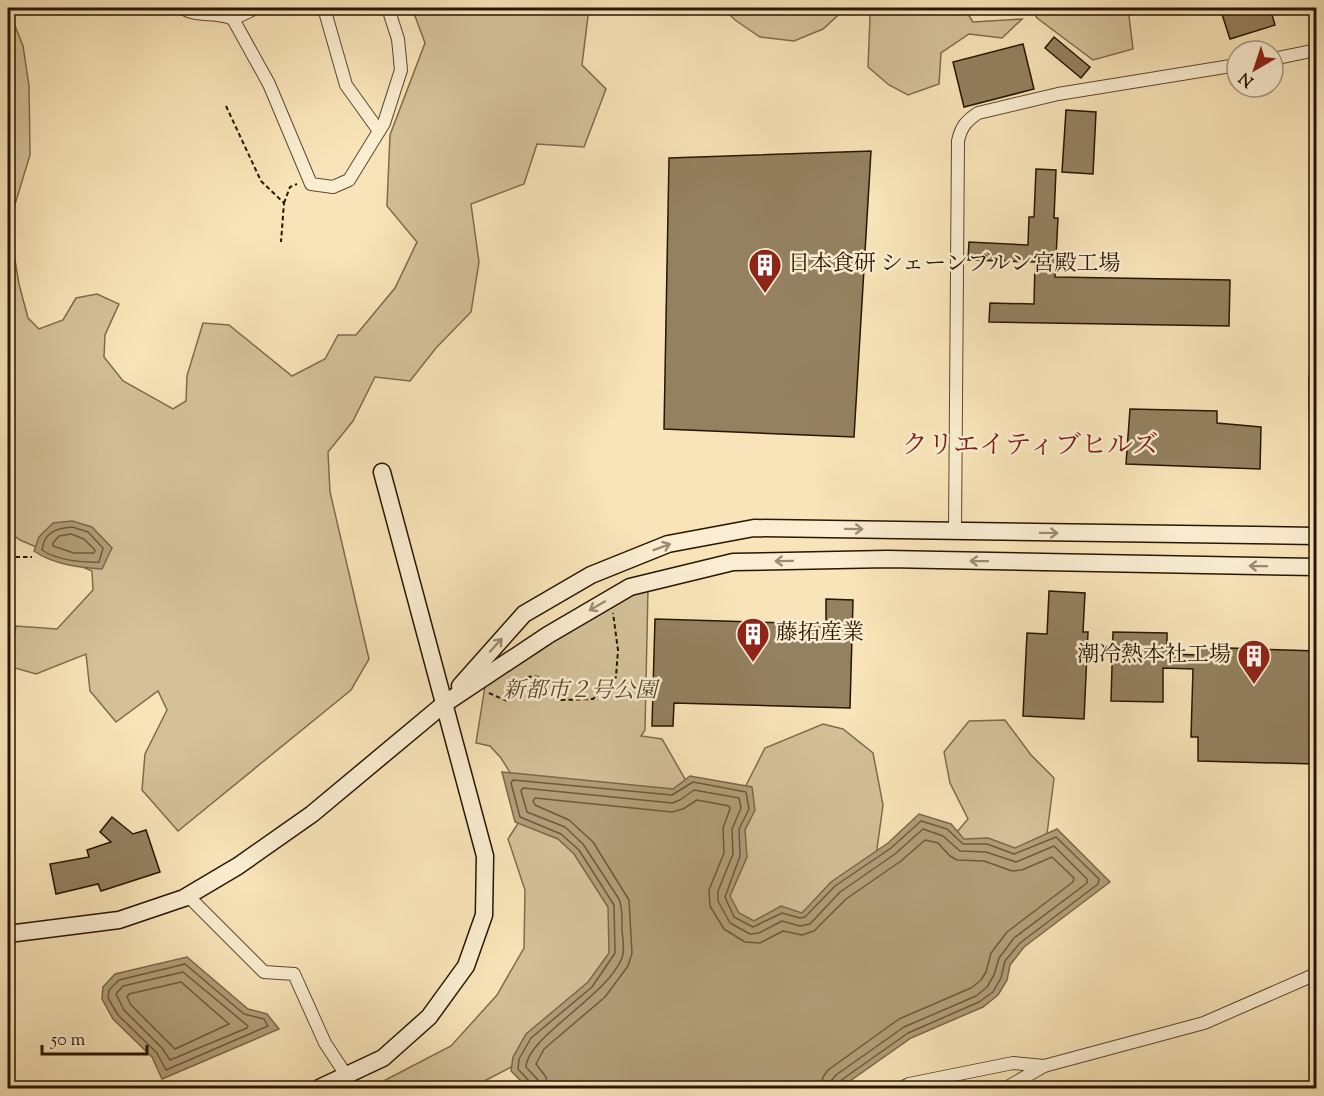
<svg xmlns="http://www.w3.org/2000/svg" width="1324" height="1096" viewBox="0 0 1324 1096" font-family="'Sorts Mill Goudy','Noto Serif JP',serif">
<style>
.green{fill:#d4c199;stroke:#7e6c4c;stroke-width:1.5}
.water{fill:#b19e79;stroke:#7a6849;stroke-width:1.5}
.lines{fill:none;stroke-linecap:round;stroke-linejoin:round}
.shore{stroke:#6c5a3c;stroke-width:1.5}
.building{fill:#948160;stroke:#271600;stroke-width:1.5}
.street-casing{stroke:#5b4a2e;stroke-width:14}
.secondary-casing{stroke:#271600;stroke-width:19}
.path{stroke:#271600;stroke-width:2;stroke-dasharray:4.5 3;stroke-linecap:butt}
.street{stroke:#faedd1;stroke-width:12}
.secondary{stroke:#faedd1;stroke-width:16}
.oneway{stroke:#9b8c73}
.labels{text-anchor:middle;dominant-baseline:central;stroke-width:5;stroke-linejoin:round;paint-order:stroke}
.poi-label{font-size:22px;fill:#271600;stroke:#faedd1;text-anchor:start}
.park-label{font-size:22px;font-style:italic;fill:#5b492e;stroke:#faedd1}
.quarter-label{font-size:26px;fill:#7a1f14;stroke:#faedd1}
</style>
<rect width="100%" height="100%" fill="#f8e4b8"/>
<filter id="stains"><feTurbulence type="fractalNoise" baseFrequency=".00333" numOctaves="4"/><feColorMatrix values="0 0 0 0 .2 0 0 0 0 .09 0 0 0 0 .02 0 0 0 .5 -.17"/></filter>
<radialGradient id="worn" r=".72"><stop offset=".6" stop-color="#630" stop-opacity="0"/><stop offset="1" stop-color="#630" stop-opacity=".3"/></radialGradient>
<g class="green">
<polygon points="8,8 13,8 10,13 23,46 29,86 30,155 9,224 19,284 28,318 39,329 63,320 76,298 97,294 119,304 105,335 104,357 123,381 173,409 186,401 187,376 203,323 229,325 292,376 325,359 338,335 356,335 395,288 417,242 387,206 390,135 425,43 412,8 589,8 582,65 606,89 584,147 537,144 524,184 471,204 479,262 471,312 436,348 410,381 375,377 353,421 328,452 330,492 369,659 351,690 178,831 142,790 145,754 167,710 158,691 116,722 90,691 86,654 36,674 8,666 16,626 57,629 93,590 92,571 20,540 8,531"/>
<polygon points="723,8 846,8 823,29 794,41 760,37 735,20"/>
<polygon points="869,8 964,8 973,22 1022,19 1002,38 969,34 941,53 939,84 908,95 889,85 868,67 870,17"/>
<polygon points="1031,8 1128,8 1133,49 1093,60 1037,18"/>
<polygon points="648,588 645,730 641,736 662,739 700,805 734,809 765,748 823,724 843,729 873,753 883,805 874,871 945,846 968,819 950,783 944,752 969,721 1005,720 1031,755 1054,778 1044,858 634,967 557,1043 471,1088 370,1088 451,1046 497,995 524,948 525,890 508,839 530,805 501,758 490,746 476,743 487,674 553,632"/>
</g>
<g class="water">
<path d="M72 521 92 527 112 548 102 569C79 567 54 565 34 551L39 537 53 523Z"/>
<polygon points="502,772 673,789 690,776 752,787 755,810 745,830 747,857 730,896 739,913 754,921 781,906 802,913 831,882 888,843 919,814 951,824 964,839 988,838 1015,848 1057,829 1110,882 1024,947 1010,965 1007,980 998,995 983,1007 911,1038 840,1088 528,1088 511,1071 513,1057 526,1034 588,982 609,953 608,907 574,854 558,839 515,822"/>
<polygon points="187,957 248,1009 267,1014 279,1029 162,1079 152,1057 113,1019 102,999 103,987 115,974"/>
</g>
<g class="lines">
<g class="shore">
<path d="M72 527 88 532 103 548 99 562C83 563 56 560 42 550 44 532 57 528 72 527Z"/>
<polygon points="71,534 84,539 95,550 94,553 74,553 53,546 53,543 59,536"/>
<polygon points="185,964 244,1014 264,1019 268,1026 166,1070 157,1053 118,1015 108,998 109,990 119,980"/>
<polygon points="183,972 248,1026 247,1028 170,1060 162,1048 124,1010 116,994 123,986"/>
<polygon points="181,982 229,1024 175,1049 131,1005 127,997 129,994"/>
<polyline points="532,1088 531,1083 518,1069 519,1059 531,1038 592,987 615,953 614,905 579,850 561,834 520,817 511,783 513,780 672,795 693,782 746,792 749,809 739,829 740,856 725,897 734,917 753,927 782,913 800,918 805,917 835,886 891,848 921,821 947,829 963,844 987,844 1014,854 1056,837 1099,879 1098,884 1020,943 1005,961 1001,978 993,992 979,1002 908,1033 840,1081 838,1088"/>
<path d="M539 1088 538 1080 526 1067C527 1037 607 996 622 958 625 950 623 939 622 931 622 920 623 908 619 899L583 844 565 827 527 812 521 791 523 788 672 803 680 800 694 790 739 798 741 808 732 829 733 854 718 891V901L730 923 750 934 759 933 782 921 800 926 810 924 840 892 895 854 923 829 943 836 960 851 986 852 1016 862 1054 846 1087 879V883L1014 938 999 958 994 975 987 987 976 996 904 1027 836 1075 831 1081 830 1088"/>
<polyline points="548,1088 546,1077 536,1064 544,1049 605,997 628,966 632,953 629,900 593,842 569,820 535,805 533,801 535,798 672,812 683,809 697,800 729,806 730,809 723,828 724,853 709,890 710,906 724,929 745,942 760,943 783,931 802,935 814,931 846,899 901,861 925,840 938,843 950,856 957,860 984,861 1012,871 1022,870 1052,857 1074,878 1073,882 1007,932 991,953 986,972 981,980 971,988 899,1019 828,1070 823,1077 821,1088"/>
</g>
</g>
<g class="building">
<polygon points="1220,8 1270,8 1275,25 1230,39"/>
<polygon points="1054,37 1090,67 1081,78 1045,48"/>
<polygon points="1023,44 1034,89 964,107 953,62"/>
<polygon points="1066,110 1096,112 1093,174 1062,172"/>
<polygon points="871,151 854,437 664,429 669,158"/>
<polygon points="1036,169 1056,170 1054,218 1058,218 1055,277 1230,280 1229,326 989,322 990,303 1034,304 1035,262 968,260 969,242 1028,245 1029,217 1034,217"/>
<polygon points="1130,409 1217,411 1217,423 1261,427 1260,469 1126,464"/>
<polygon points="1049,591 1085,593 1083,632 1088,632 1084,719 1023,716 1027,633 1047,634"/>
<polygon points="826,599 853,600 850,708 674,703 673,726 652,726 655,619 826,624"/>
<polygon points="1113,632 1167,633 1167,654 1200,655 1201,647 1317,651 1315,764 1198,761 1198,737 1191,737 1193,669 1163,668 1163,702 1111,701"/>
<polygon points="112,817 133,834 146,830 160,872 101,891 98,884 56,894 50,864 89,857 87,850 111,842 100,832"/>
</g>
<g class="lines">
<defs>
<g id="street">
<path d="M182 8C198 18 216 11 233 19L269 84 311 184 333 187 349 180 384 123 401 70 398 39 388 8"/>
<polyline points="324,8 346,85 379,131"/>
<polyline points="233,19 256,8"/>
<polyline points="1273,59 1316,50"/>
<polyline points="1316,373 1315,380 1316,433"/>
<path d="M955 531 958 141C961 127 966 121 978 113L1058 94 1237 65"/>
<polyline points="188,896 264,972 294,974 325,1043 346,1075"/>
<polyline points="901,1088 909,1084 1013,1063 1044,1066"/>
<polyline points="1006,1088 1044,1066 1204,1023 1316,974"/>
</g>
<g id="secondary">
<polyline points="460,686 524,614 591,575 668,544 754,528 1316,536"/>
<polyline points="8,934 119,920 184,898 238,866 312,814 444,704 548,635 630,587 733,562 887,559 1316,567"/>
<polyline points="319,1088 383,1058 429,1017 466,966 484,915 485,856 382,472"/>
</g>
</defs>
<use href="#street" class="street-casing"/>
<use href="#secondary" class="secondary-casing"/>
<g class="path">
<polyline points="226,106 261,181 284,203 281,242"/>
<polyline points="284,203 290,187 297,184"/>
<polyline points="8,557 32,557"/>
<path d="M489 693 507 701C514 668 552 669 561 700L593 699 616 677 618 650 613 613"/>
</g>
<use href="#street" class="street"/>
<use href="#secondary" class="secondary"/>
</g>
<defs><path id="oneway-shaft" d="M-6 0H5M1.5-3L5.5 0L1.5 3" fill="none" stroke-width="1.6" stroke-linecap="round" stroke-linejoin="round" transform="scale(1.5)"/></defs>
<g class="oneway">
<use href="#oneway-shaft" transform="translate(854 529) rotate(1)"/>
<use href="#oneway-shaft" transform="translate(1049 533) rotate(1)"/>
<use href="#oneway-shaft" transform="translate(662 547) rotate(-20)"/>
<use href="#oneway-shaft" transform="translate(784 561) rotate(179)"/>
<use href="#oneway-shaft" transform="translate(979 561) rotate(-179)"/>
<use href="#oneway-shaft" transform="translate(1258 566) rotate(-179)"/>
<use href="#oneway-shaft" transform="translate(597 606) rotate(150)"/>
<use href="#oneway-shaft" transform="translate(496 645) rotate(-48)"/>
</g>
<defs>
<symbol id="building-pin" viewBox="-11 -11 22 30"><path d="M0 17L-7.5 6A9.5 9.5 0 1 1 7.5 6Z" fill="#8f2418" stroke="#faedd1"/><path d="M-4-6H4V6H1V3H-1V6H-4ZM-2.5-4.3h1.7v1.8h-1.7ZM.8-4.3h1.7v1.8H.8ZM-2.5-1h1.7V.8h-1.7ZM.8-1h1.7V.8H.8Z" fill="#fff"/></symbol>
</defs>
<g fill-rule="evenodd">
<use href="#building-pin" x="746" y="246" width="38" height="52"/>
<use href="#building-pin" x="734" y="615" width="38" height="52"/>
<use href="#building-pin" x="1235" y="637" width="38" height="52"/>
</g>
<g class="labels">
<g class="poi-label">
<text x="788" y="265">日本食研 シェーンブルン宮殿工場</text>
<text x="776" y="634">藤拓産業</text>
<text x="1231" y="656" text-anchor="end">潮冷熱本社工場</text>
</g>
<g class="park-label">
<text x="580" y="692">新都市２号公園</text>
</g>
<g class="quarter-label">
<text x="1030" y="446">クリエイティブヒルズ</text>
</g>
</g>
<rect width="1324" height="1096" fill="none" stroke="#f8e4b8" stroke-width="30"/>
<rect x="9" y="9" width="1306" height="1078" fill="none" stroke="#271600" stroke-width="3"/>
<rect x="15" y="15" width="1294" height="1066" fill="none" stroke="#271600" stroke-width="1.5"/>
<g transform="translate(1255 69) rotate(219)"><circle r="28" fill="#faedd1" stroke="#a6977d" stroke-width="1.5"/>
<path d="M0-4.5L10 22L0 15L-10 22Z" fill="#8f2418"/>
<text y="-9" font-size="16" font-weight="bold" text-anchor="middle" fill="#271600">N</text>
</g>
<path d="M42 1045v9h105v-9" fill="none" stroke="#271600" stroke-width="3"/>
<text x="51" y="1045" font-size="18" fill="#271600" stroke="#faedd1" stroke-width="4.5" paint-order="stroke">50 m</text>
<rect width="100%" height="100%" filter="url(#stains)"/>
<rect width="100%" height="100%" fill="url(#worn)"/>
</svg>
